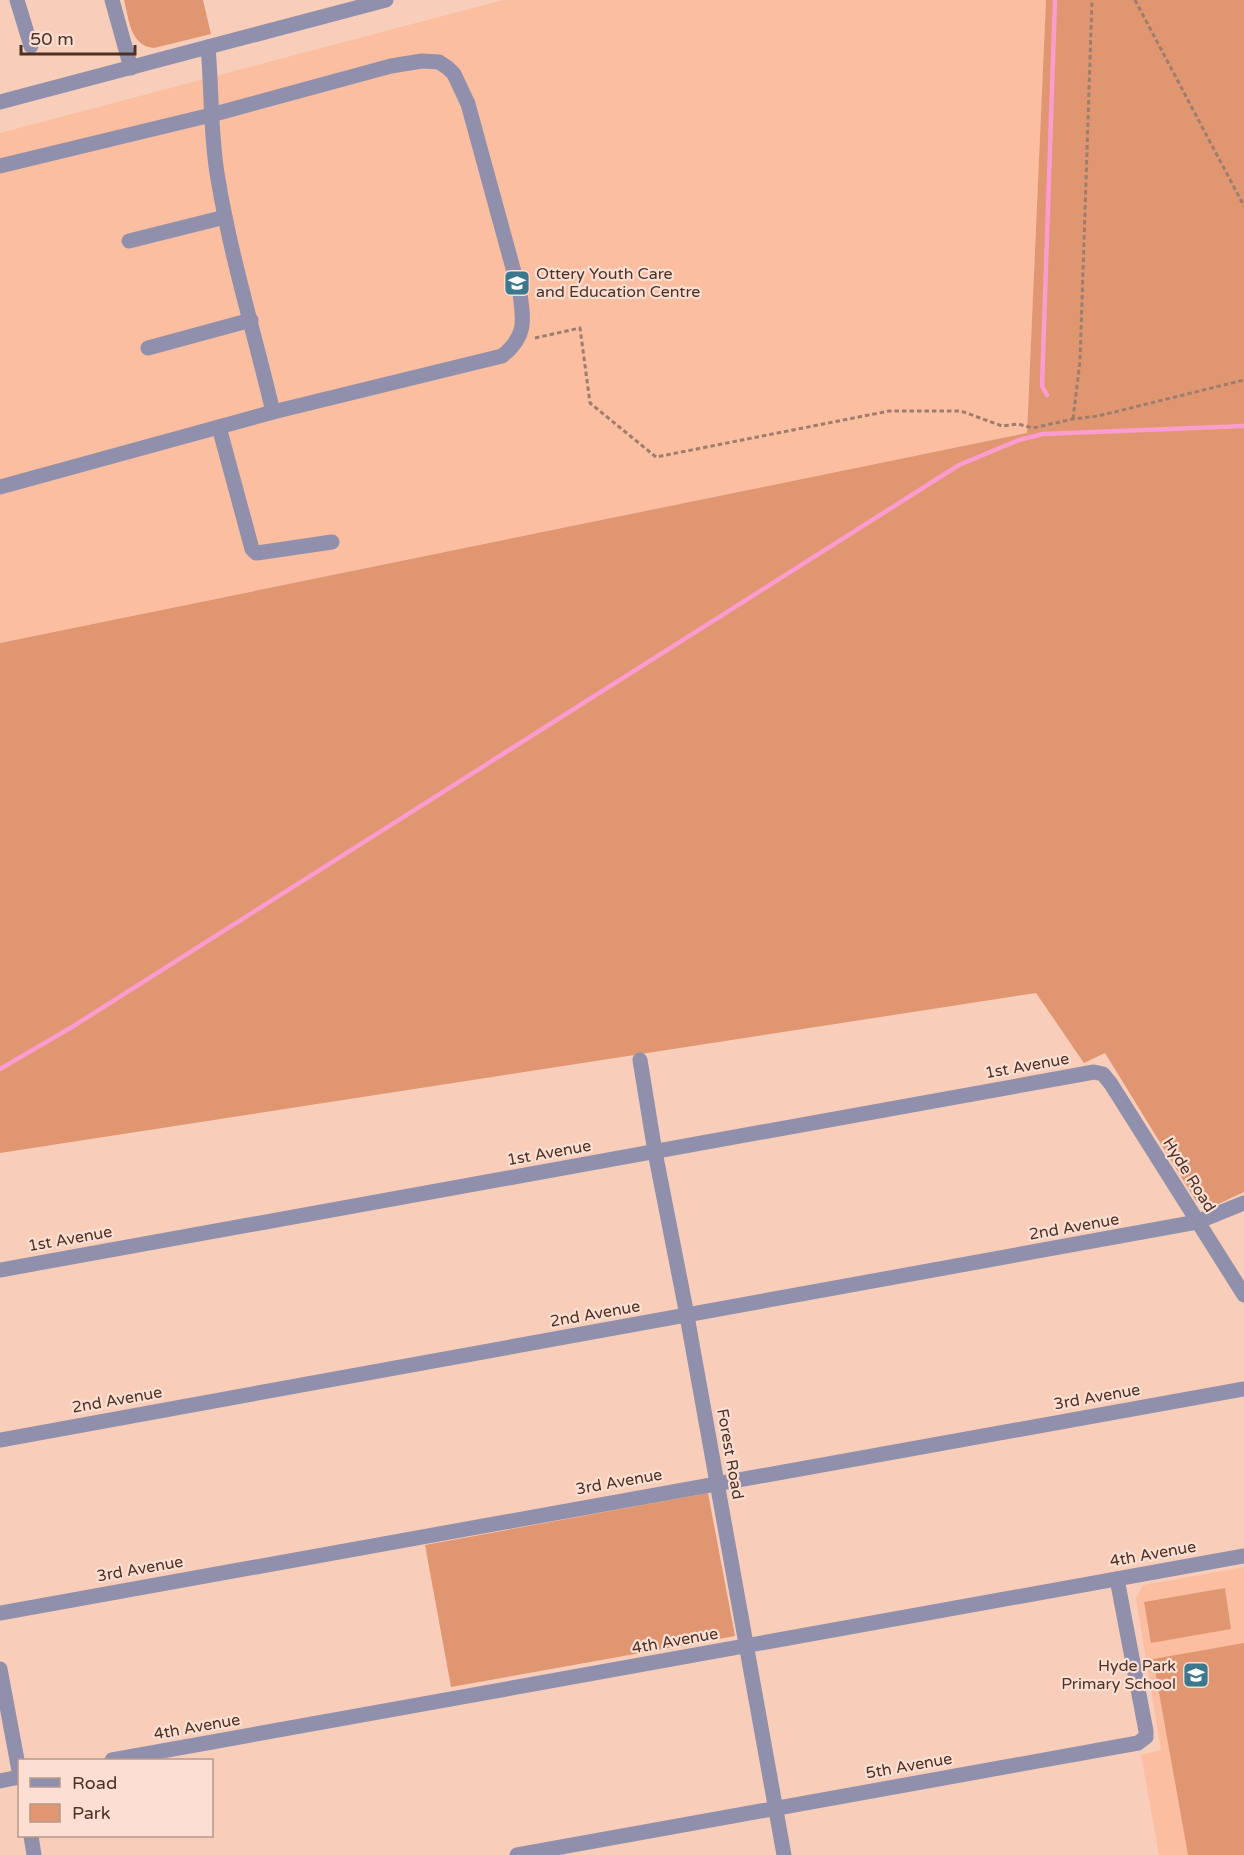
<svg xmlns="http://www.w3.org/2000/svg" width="1244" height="1855" viewBox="0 0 1244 1855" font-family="'Varela Round',sans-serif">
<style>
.built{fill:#fbbea1}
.green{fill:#e19672}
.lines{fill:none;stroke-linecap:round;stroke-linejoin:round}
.stream{stroke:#fa9cce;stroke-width:4.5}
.path{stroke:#9f7d6d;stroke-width:3;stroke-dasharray:4.5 3;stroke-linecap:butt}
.minor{stroke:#9190ac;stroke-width:15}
.labels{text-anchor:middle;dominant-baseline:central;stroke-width:4.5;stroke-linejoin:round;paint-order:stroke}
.poi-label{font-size:16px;fill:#4c3124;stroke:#fcdfd2;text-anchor:start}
.street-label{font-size:16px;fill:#4c3124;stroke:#fcdfd2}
</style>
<rect width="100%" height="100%" fill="#f8ceba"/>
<g class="built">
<polygon points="503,0 1046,0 1027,433 0,643 0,133"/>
<polygon points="1244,1567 1244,1855 1159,1855 1141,1755 1161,1750 1136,1599 1143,1585"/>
</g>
<g class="green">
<path d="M124 0H203L211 34 154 48C130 46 129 19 124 0Z"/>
<polygon points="1046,0 1244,0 1244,1192 1214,1206 1196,1201 1105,1053 1084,1063 1036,993 0,1153 0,643 1027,433"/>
<polygon points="708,1493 735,1636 451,1687 425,1545"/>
<polygon points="1225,1588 1231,1629 1151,1643 1144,1602"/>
<polygon points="1244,1643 1244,1855 1188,1855 1153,1659"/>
</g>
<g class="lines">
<g class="stream">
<polyline points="1047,395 1042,386 1055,0"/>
<polyline points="0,1069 72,1027 959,465 1019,440 1043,434 1244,426"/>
</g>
<g class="path">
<polyline points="1135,0 1244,206"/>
<polyline points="535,338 580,328 590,403 656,457 889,411 961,411 1002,426 1018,424 1033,428 1073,419 1098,416 1244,380"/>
<polyline points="1073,419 1080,361 1092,0"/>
</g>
<g class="minor">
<polyline points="17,0 31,46"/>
<polyline points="112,0 131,68"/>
<path d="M208 47C212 91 210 135 218 179 231 258 255 335 273 412"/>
<polyline points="0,102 386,0"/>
<path d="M0 166 211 115 391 66 422 61 439 62 448 68 454 74 468 104 520 294C524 322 526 337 502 356L273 412 0 487"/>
<polyline points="129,241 225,217"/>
<polyline points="148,348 251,320"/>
<polyline points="219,427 252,549 256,553 264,552 332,542"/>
<polyline points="640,1060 655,1152 685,1305 784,1855"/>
<polyline points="0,1270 1094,1072 1103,1074 1111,1084 1244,1295"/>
<polyline points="0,1440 1197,1222 1244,1203"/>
<polyline points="0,1613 1244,1389"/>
<polyline points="0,1669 20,1776"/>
<polyline points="112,1760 1244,1556"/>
<polyline points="0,1781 20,1777"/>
<polyline points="31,1836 34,1855"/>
<polyline points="517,1855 1138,1743 1146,1737 1146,1731 1117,1579"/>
</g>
</g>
<defs>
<symbol id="school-square" viewBox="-11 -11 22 22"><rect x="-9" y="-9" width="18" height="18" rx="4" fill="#3b778f" stroke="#fcdfd2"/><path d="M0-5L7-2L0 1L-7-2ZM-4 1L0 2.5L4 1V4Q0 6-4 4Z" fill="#fff"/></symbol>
</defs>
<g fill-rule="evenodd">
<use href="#school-square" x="502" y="268" width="30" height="30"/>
<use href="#school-square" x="1181" y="1660" width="30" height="30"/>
</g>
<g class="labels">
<g class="poi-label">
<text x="536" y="274">Ottery Youth Care<tspan x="536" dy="18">and Education Centre</tspan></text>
<text x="1176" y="1666" text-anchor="end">Hyde Park<tspan x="1176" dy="18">Primary School</tspan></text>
</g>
<g class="street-label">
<text transform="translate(1027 1066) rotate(-10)">1st Avenue</text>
<text transform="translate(549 1153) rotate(-10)">1st Avenue</text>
<text transform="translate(1189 1175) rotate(58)">Hyde Road</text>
<text transform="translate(1074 1227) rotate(-10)">2nd Avenue</text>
<text transform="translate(70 1239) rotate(-10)">1st Avenue</text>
<text transform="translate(595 1314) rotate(-10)">2nd Avenue</text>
<text transform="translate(1097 1397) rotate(-10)">3rd Avenue</text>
<text transform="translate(117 1400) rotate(-10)">2nd Avenue</text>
<text transform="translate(730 1454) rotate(80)">Forest Road</text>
<text transform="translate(619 1482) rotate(-10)">3rd Avenue</text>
<text transform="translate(1153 1554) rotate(-10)">4th Avenue</text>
<text transform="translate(140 1569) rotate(-10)">3rd Avenue</text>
<text transform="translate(675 1641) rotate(-10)">4th Avenue</text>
<text transform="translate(197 1727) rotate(-10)">4th Avenue</text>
<text transform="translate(909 1766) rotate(-10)">5th Avenue</text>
</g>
</g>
<rect x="18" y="1759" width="195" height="78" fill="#fcdfd2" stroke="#b6998c" stroke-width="1.5"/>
<rect x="30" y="1778" width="30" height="9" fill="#9190ac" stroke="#b6998c" stroke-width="1.5"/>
<text x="72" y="1789" font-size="18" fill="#4c3124">Road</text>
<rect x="30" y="1804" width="30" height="18" fill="#e19672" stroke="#b6998c" stroke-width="1.5"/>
<text x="72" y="1819" font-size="18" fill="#4c3124">Park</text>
<path d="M21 45v9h114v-9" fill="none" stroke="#4c3124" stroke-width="3"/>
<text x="30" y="45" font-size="18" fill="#4c3124" stroke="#fcdfd2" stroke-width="4.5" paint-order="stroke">50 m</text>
</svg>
